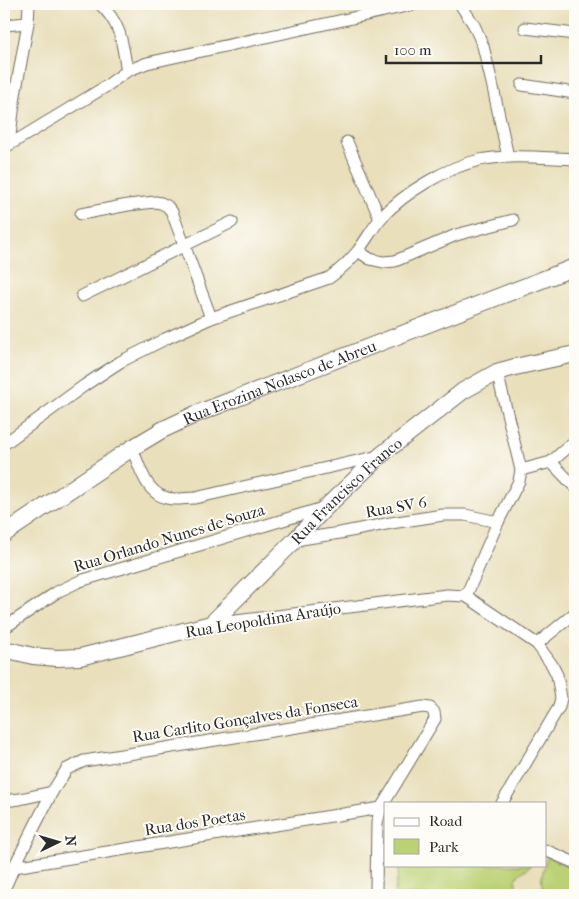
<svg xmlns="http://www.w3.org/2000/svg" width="579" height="899" viewBox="0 0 579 899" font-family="'IM FELL French Canon',serif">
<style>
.green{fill:#bcd174;stroke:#747e50}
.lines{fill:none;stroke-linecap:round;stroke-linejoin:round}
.street-casing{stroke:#6e6a5d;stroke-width:13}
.secondary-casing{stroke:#6e6a5d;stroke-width:18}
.street{stroke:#fff;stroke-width:11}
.secondary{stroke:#fff;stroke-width:16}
.labels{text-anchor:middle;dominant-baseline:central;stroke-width:4;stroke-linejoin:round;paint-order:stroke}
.street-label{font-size:16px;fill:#2b2b2b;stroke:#fdfcf7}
</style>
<rect width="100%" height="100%" fill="#fdfcf7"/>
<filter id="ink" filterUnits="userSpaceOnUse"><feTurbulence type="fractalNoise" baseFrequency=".02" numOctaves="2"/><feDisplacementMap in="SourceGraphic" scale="10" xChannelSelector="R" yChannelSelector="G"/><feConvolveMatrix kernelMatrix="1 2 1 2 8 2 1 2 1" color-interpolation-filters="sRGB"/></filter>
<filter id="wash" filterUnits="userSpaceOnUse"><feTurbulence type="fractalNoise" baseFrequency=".0096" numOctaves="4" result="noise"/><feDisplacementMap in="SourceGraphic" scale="20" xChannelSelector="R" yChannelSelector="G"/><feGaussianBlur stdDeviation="1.12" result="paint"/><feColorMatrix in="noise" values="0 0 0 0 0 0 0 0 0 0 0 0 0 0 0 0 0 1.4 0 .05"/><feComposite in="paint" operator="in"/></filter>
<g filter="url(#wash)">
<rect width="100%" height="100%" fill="#e9dfbb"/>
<g class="green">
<path d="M547 856 575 870V895H546C537 883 544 869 547 856Z"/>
<path d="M400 865H531C528 869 524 870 521 873 513 879 515 889 522 895H394Z"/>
</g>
</g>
<g filter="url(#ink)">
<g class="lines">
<defs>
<g id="street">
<path d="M100 4C122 25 122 43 127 71"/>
<polyline points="460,4 474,25 483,46 492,83 508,157"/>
<polyline points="4,25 28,23"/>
<polyline points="525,28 575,34"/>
<polyline points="522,85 575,93"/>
<polyline points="347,142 380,219"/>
<polyline points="9,144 15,95 28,23 29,4"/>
<polyline points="4,148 105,87 127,71 147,63 416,4"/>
<polyline points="81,214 128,205 155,202 161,203 167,206 172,212 211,318"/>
<polyline points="358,251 370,259 383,262 395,261 456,235 513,220"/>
<polyline points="82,296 232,222"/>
<polyline points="497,372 521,470 519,481 498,522 466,596 537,644 552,665 557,675 561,698 559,707 502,803"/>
<path d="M4 444 85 385 120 362 165 339 211 318 329 278C340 270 349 262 357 252 366 241 372 228 382 217 404 193 447 167 480 160 510 154 545 158 575 159"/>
<path d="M132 448C141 470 147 499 175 499 182 499 189 498 195 498L379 456"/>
<polyline points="551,462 575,487"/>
<polyline points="521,470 551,462 575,441"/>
<polyline points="295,540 340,533 391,523 443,515 465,515 498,522"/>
<polyline points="211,624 447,595 466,596"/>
<polyline points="4,628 57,592 80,581 323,508"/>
<polyline points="537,644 575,613"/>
<polyline points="4,801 20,799 52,792"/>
<polyline points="545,850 575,863"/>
<polyline points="14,867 381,808"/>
<polyline points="4,893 5,887 14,867 52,792 67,769 84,761 423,707 430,708 434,712 435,719 381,808 377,823 376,891 374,895"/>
</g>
<g id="secondary">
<path id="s1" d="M4 534 132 448 162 430 196 414 575 267"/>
<path id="s2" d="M4 649 33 656 57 658 80 657 211 624 295 540 325 508 381 455 463 391 497 372 515 367 575 354"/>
</g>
</defs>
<use href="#street" class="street-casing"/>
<use href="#secondary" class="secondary-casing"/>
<use href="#street" class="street"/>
<use href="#secondary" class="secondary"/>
</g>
</g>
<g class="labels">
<g class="street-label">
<text stroke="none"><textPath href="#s1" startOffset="316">Rua Erozina Nolasco de Abreu</textPath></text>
<text stroke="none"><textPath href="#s2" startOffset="402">Rua Francisco Franco</textPath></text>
<text transform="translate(396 507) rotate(-10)">Rua SV 6</text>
<text transform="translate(169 538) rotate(-17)">Rua Orlando Nunes de Souza</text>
<text transform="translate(263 620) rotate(-9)">Rua Leopoldina Araújo</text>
<text transform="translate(245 719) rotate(-9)">Rua Carlito Gonçalves da Fonseca</text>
<text transform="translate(195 822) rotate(-9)">Rua dos Poetas</text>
</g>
</g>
<rect width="579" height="899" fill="none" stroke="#fdfcf7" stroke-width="20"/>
<rect x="384" y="802" width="162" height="65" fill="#fdfcf7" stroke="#a9a8a5"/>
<rect x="394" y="818" width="25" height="8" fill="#ffffff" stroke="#a9a8a5"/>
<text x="429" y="826" font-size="15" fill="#2b2b2b">Road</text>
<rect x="394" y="839" width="25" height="15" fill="#bcd174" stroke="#a9a8a5"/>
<text x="429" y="852" font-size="15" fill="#2b2b2b">Park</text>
<g transform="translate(58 842) rotate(85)" stroke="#fdfcf7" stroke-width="4" paint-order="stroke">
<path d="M0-4L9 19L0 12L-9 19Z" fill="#2b2b2b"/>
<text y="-8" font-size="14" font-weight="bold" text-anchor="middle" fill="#2b2b2b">N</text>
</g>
<path d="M386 55v8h155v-8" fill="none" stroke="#2b2b2b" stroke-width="2.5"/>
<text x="394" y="55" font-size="15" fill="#2b2b2b" stroke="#fdfcf7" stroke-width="4" paint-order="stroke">100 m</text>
</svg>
